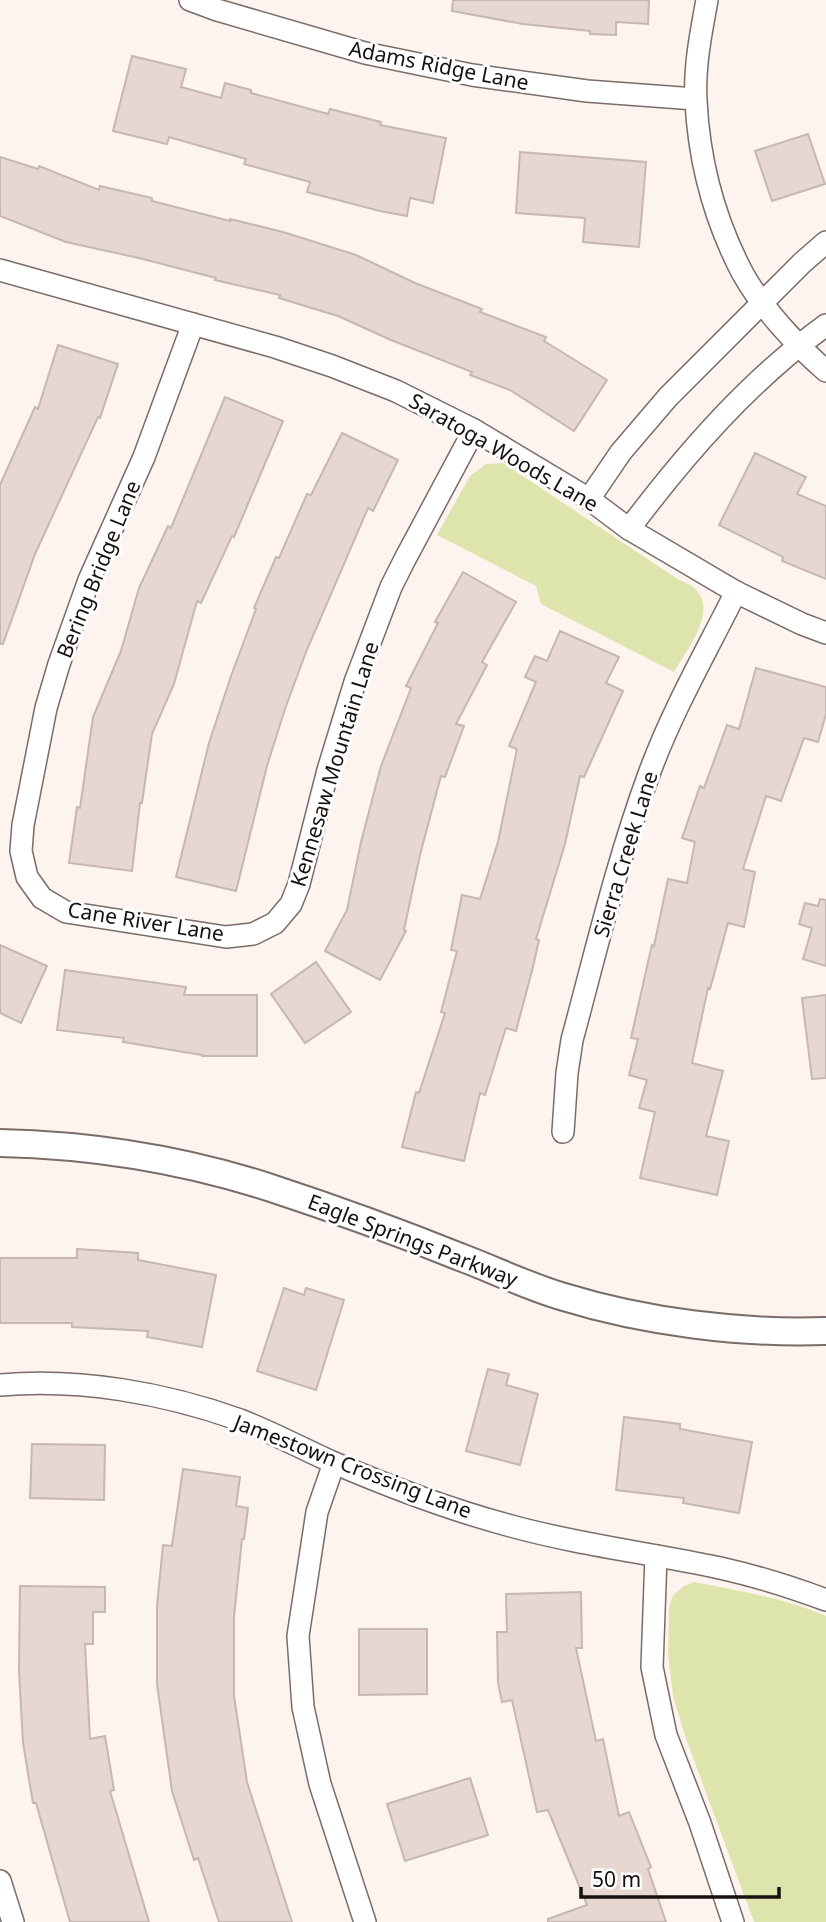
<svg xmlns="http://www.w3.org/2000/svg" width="826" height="1922" viewBox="0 0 826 1922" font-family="'Noto Sans',sans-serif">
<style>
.green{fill:#dee5ac}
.building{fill:#e7d7d1;stroke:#c7b7b1;stroke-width:2}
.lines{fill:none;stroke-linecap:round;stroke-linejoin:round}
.minor-casing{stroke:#7a6c67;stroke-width:24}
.tertiary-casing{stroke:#7a6c67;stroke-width:30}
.minor{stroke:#fff;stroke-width:21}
.tertiary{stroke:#fff;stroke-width:26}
.labels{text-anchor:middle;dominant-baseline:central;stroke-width:6;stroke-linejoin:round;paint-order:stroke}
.street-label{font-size:21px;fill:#16110f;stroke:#fff}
</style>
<rect width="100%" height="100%" fill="#fdf3ef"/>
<g class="green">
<path d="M503 463 676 578C681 581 687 583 692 586 721 608 687 649 674 672L541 604 536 586 437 535 470 476 486 464Z"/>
<path d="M694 1582C739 1591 784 1598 826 1616V1922H754L685 1736 673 1696 668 1655 669 1607 673 1595 684 1586Z"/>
</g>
<g class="building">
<polygon points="453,0 649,0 648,24 616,22 616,35 590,34 590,31 523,24 452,11"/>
<polygon points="132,56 186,69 181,87 221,98 225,83 251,90 251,93 328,114 330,109 381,122 380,125 446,138 433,203 410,198 407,216 380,211 307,192 310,182 244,164 246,159 169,137 167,144 113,131"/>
<polygon points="808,134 825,184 772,201 755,151"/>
<polygon points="520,152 646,162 639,247 583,242 585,218 516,213"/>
<polygon points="0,157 38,169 39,166 99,190 100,186 152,198 152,201 230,221 230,219 283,232 356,255 415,283 482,309 480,312 546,337 544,341 607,380 574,431 510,390 470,375 472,372 391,340 338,316 279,298 280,295 215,280 216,278 139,258 66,242 0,216"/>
<polygon points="58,345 118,364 100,418 98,417 35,554 3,644 0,644 0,485 35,407 38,409"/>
<polygon points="225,397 283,421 234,537 232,536 201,603 197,601 174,684 152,734 142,803 140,803 132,871 69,863 77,807 80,808 93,717 121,651 139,588 168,526 171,528"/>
<polygon points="342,433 398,460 373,511 368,508 306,652 285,709 267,766 236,891 176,877 209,743 231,676 256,609 254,608 276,557 279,558 307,494 311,495"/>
<polygon points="755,453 806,477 797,494 826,506 826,579 782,561 783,557 719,525"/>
<polygon points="463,572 516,602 482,662 487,665 456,724 464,726 445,777 441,776 420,855 404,930 406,931 380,980 325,951 347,910 361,842 381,766 411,688 406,686 438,623 435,622"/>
<polygon points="560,631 619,657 606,683 623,691 584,777 580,776 565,844 536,939 539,940 533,967 516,1031 506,1028 485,1095 480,1093 464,1161 402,1147 416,1092 419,1093 445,1013 441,1012 457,951 451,950 462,895 480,899 498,842 517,749 509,746 536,682 525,677 535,656 547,661"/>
<polygon points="756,668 826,687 826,714 818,742 804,738 781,801 766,796 743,869 755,872 744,927 728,923 710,989 708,988 692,1063 723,1071 706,1136 729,1141 717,1195 640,1178 655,1112 639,1108 647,1080 629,1075 638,1039 631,1038 648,962 652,945 654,946 668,879 687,883 695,842 682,838 700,786 704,788 727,725 739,729"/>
<polygon points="820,899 826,900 826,966 803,959 812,928 799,924 805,903 818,906"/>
<polygon points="0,945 47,966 21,1023 0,1013"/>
<polygon points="316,962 351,1012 305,1043 271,994"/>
<polygon points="65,970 186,987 184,995 257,995 257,1056 202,1056 202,1055 123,1042 124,1038 57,1030"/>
<polygon points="826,995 826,1078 812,1079 802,998"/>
<polygon points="77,1249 138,1253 138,1260 216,1275 202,1347 147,1337 148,1331 72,1327 72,1323 0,1323 0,1258 77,1258"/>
<polygon points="284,1288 304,1295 306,1288 344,1300 316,1390 257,1371"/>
<polygon points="488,1369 509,1374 506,1385 538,1394 520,1465 466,1451"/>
<polygon points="624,1417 680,1424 680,1429 752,1442 739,1513 683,1503 684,1498 616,1490"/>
<polygon points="32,1444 105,1445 104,1500 30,1498"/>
<polygon points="183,1469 240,1477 236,1506 248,1508 244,1539 242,1539 234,1617 234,1696 247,1782 292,1922 219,1922 198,1858 194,1860 172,1791 157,1684 157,1606 163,1545 172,1546"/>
<polygon points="20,1586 105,1587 105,1612 93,1612 93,1644 85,1644 90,1739 105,1736 114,1790 110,1791 149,1922 70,1922 36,1803 33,1803 23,1743 19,1671"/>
<polygon points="581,1592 582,1648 576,1648 596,1741 603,1739 619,1816 629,1812 651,1867 648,1869 666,1922 548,1922 548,1919 587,1905 548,1810 537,1812 512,1700 502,1702 498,1683 497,1632 507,1632 506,1594"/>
<polygon points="359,1629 427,1629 427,1694 359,1695"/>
<polygon points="470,1778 488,1835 405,1861 387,1804"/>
</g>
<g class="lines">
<defs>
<g id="minor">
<polyline points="190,0 217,10 365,53 472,75 587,91 695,99"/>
<path d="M707 0C701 33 694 67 696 101 699 161 715 221 743 274 762 308 797 346 826 371"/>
<polyline points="0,270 275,347 332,366 396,391 474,430 589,499 629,529 736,592 802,624 826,633"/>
<polyline points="193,324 144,457 89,580 59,664 46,708 23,825 21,851 27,877 42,898 66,912 226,937 253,934 275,923 291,904 299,884 328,770 355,682 391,587 404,561 474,430"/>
<polyline points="589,499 621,452 668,397 802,263 826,242"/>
<path d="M629 529C687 452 749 381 826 325"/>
<path d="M563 1132 567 1073 572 1040C596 951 617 861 649 774 672 711 706 652 736 592"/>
<path d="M0 1385C80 1378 165 1393 240 1420 271 1432 301 1448 332 1462 390 1487 451 1510 511 1526 580 1545 650 1553 720 1568 756 1576 791 1587 826 1600"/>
<polyline points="334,1463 317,1512 298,1636 303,1707 320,1784 365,1922"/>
<polyline points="656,1556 652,1667 666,1735 700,1823 733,1922"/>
<polyline points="0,1881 13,1922"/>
</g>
<path id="tertiary" d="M0 1143C90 1145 185 1160 271 1188 335 1209 398 1232 460 1257 495 1270 529 1287 564 1297 645 1322 742 1334 826 1331"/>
</defs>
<use href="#minor" class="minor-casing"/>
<use href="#tertiary" class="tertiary-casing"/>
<use href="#minor" class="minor"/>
<use href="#tertiary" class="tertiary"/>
</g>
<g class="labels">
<g class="street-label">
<text transform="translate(439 65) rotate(11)">Adams Ridge Lane</text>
<text transform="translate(504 452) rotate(30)">Saratoga Woods Lane</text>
<text transform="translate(98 569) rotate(-68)">Bering Bridge Lane</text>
<text transform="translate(334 764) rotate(-73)">Kennesaw Mountain Lane</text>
<text transform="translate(625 854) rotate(-73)">Sierra Creek Lane</text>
<text transform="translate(146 921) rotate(9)">Cane River Lane</text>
<text transform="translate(413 1240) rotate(21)">Eagle Springs Parkway</text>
<text transform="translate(353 1466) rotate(21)">Jamestown Crossing Lane</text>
</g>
</g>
<path d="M581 1887v10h198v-10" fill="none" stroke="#16110f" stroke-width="3.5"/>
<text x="592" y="1887" font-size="21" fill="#16110f" stroke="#ffffff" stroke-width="5" paint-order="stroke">50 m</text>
</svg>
